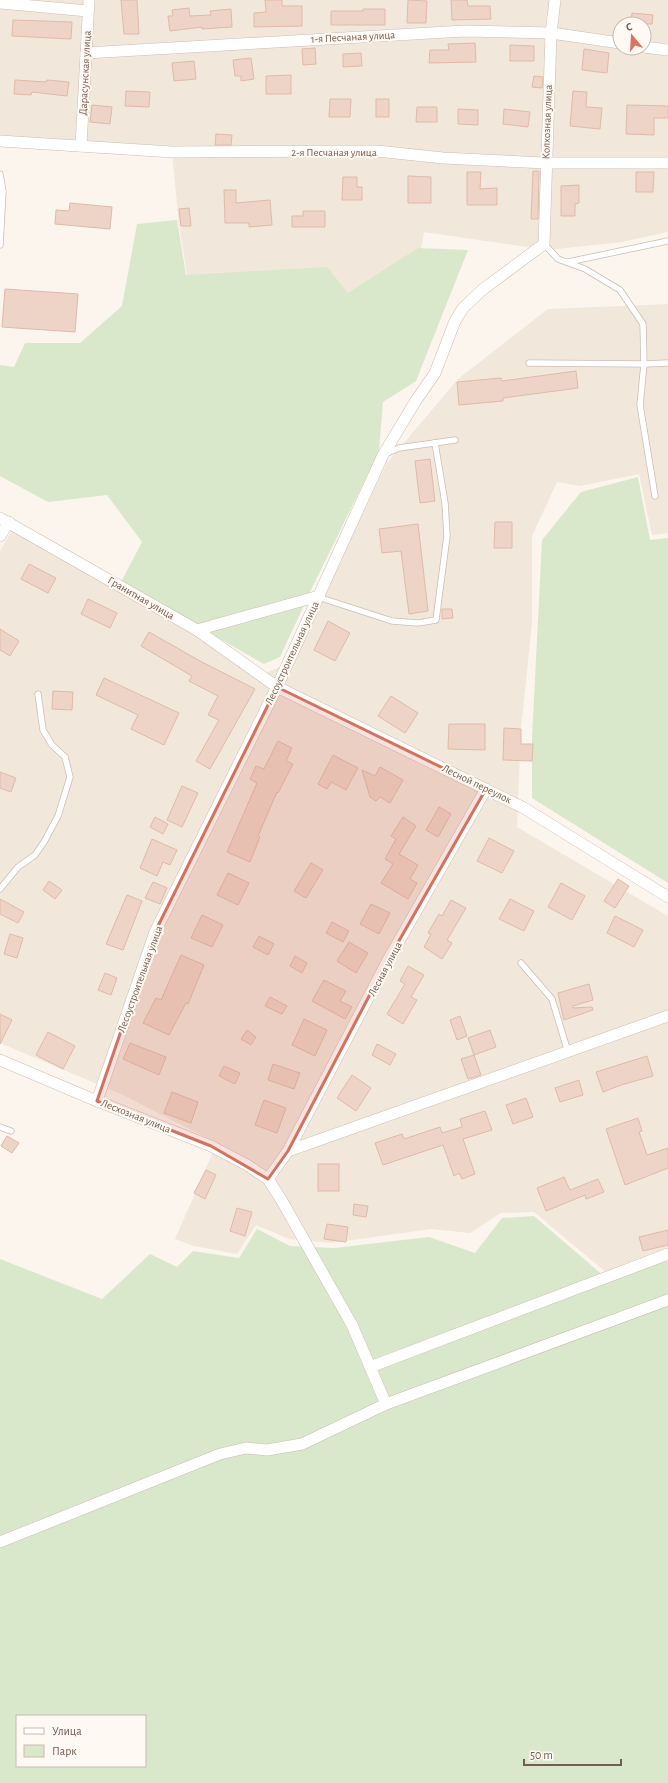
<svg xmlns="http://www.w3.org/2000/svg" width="668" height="1783" viewBox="0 0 668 1783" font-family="'Alegreya Sans',sans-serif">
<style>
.residential{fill:#f2e7db;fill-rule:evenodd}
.green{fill:#d9e8cb;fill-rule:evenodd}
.building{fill:#eed4c7;stroke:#dfbaa8}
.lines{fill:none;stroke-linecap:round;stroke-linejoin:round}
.lane-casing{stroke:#cdbdb3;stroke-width:7}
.street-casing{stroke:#cdbdb3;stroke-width:12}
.lane{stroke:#fff;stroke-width:5.5}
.street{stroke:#fff;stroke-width:11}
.marked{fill:#d4725d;fill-opacity:0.2;stroke:#d4725d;stroke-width:3;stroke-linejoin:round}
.labels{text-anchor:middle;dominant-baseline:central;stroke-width:4;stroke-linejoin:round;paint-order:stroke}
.street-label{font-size:11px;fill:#755c51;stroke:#fef9f3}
</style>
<rect width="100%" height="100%" fill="#fbf5ed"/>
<g class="residential">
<path d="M0 0H668V232L622 242 548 250 424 232 420 253 350 298 188 280 179 225 172 152 0 141ZM620 24H644V48H620Z"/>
<polygon points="668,304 668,533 652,535 639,474 580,486 557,482 532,536 532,623 521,729 517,827 668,916 668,1251 607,1273 534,1212 501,1213 470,1233 431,1229 331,1243 289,1239 256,1225 237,1254 194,1246 175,1239 217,1143 123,1095 0,1043 0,551 13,529 263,674 290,663 387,463 458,379 548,309"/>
</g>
<g class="green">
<polygon points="177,220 186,275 327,267 348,293 418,248 468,250 416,381 383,402 379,451 311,590 280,657 264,664 121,582 142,542 107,495 48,502 0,476 0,365 14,367 25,343 80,343 122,306 137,224"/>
<polygon points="638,477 650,540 668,538 668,883 532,798 532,738 542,540 581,492"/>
<path d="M534 1216 606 1278 668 1256V1783H0V1259L102 1299 150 1254 177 1267 193 1251 239 1258 257 1229 290 1246 334 1248 429 1237 475 1253 502 1218ZM17 1716H145V1766H17Z"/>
</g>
<g class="building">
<polygon points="121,0 137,0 139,34 124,34"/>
<polygon points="265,0 282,0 282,6 302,6 302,26 254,27 254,13 266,12"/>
<polygon points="408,0 427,1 426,23 407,23"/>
<polygon points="451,0 467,0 468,6 490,6 491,19 452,20"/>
<polygon points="189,8 190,16 211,15 210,11 231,9 232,27 202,29 202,27 170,31 168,16 173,16 172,10"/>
<polygon points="363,9 385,9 385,25 331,25 331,11 363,11"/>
<polygon points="632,13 653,15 652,24 631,24"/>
<polygon points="13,20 72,22 71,39 12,36"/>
<polygon points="475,43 476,62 429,63 430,50 449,50 448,44"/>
<polygon points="510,45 534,46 534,61 510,61"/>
<polygon points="315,48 316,64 303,65 302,49"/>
<polygon points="584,49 609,53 607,73 582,70"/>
<polygon points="361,53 362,66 343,67 343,54"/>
<polygon points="251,58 254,79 241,81 241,76 235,76 233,60"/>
<polygon points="194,61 196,79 174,81 172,63"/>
<polygon points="291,75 291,94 266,94 266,76"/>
<polygon points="534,76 543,77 542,88 532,87"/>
<polygon points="15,80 46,82 47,80 69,82 67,96 32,92 31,95 14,94"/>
<polygon points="126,91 150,92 149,107 125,106"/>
<polygon points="573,91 587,92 586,107 602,108 600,129 570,126"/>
<polygon points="330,99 351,99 350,117 329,117"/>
<rect x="376" y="99" width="13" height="18"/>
<polygon points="92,105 112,107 110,124 90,122"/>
<polygon points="627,105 668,106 668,118 654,118 654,135 626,134"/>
<polygon points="417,107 437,107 437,122 416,122"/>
<polygon points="458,109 478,110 478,125 458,124"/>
<polygon points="504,109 530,112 528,127 503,124"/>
<polygon points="216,134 232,135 231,145 215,145"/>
<polygon points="533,171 539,171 538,219 531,219"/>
<polygon points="467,172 481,172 480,189 497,188 497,205 467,205"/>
<polygon points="636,172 654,172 653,192 636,192"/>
<polygon points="408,176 431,177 431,203 408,203"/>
<polygon points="343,177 357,177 357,187 362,187 362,200 342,200"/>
<polygon points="579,185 579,203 575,204 575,216 561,216 561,186"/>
<polygon points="224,190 236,190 236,203 270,200 272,225 249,227 249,223 225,223"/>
<polygon points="70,203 112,207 110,229 55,224 56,210 69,211"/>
<polygon points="189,208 191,226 181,226 179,209"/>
<polygon points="303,211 325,211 325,227 292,227 292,216 303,216"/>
<polygon points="5,289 78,294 75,332 2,327"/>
<polygon points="576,371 578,388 503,398 503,401 459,405 457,382 501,378 502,381"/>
<polygon points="430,459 435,501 420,503 415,461"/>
<polygon points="495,522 512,522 512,548 494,548"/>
<polygon points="418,524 428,611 409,614 401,551 382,553 379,529"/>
<polygon points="29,564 56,578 48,593 21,579"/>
<polygon points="88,599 117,613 110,628 81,614"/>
<polygon points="442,609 452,609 453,618 442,619"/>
<polygon points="328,621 350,633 335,661 314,650"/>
<polygon points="0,629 19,641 10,656 0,650"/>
<polygon points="149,632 200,661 255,689 210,769 196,761 219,720 208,715 218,696 189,681 192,676 141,646"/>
<polygon points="104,678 179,713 164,745 131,729 138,715 96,695"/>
<polygon points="53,691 73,692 72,710 52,709"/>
<polygon points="391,696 418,713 405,733 378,716"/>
<polygon points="449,724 485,724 485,750 448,749"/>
<polygon points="504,728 521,729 521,744 533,744 532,761 503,760"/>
<polygon points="278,741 292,748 286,761 293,764 278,793 277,792 258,836 260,837 250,862 227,852 257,783 250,779 256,766 264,769"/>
<polygon points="333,755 358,768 346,790 331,782 327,789 318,784"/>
<polygon points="380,767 403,780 390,803 380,797 376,801 370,797 362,770 375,776"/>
<polygon points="0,772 16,778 11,792 0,788"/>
<polygon points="182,786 198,793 182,827 167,820"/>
<polygon points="439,807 451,814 438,837 426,830"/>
<polygon points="155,817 168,824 163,834 150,827"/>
<polygon points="403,817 416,826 399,854 418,865 410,879 417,883 408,899 381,883 393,864 385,859 396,839 391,836"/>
<polygon points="489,838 514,851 502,873 477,861"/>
<polygon points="152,839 177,850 170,865 163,862 157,876 140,868"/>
<polygon points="311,863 323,870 306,898 294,891"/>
<polygon points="228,873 249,883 238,905 217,895"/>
<polygon points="618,879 629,886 615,908 604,901"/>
<polygon points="49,881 62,890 55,899 43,890"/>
<polygon points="153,882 167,888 160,904 145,898"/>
<polygon points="561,883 585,896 572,920 548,907"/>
<polygon points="127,895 142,901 123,950 106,944"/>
<polygon points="0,899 24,912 18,923 0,914"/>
<polygon points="510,899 534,911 524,931 499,919"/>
<polygon points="451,900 466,908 447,940 452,943 442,959 424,947 431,934 428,933 439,914 442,916"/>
<polygon points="371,904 390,913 379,934 360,924"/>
<polygon points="202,915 223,925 212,947 191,938"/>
<polygon points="615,916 643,930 634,947 607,933"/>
<polygon points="332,922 349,931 343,942 326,933"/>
<polygon points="10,934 23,938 17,958 4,954"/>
<polygon points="259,936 274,944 268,955 253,947"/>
<polygon points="349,942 368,953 356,973 337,961"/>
<polygon points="181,955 204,965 188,1004 186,1003 169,1035 143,1023 156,998 161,1000"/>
<polygon points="295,956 307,963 302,973 290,966"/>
<polygon points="408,966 424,975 411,997 417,1000 403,1024 387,1014 405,984 400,981"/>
<polygon points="105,973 117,978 111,995 98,990"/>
<polygon points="324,980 346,991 340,1001 352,1007 345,1019 312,1001"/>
<polygon points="589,984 593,1000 573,1006 573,1008 592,1007 593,1010 564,1020 558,993"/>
<polygon points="270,997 287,1006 282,1014 265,1006"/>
<polygon points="0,1014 12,1020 0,1044"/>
<polygon points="460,1016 467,1036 457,1040 450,1020"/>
<polygon points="304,1019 327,1030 315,1056 292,1045"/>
<polygon points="247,1030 256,1037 251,1045 241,1039"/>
<polygon points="490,1030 496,1047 474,1055 468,1038"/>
<polygon points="48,1032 75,1046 63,1069 36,1055"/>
<polygon points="130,1043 166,1057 159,1075 123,1059"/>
<polygon points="377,1044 396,1054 390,1065 372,1055"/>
<polygon points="474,1055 481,1075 468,1079 461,1059"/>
<polygon points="647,1056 653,1076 621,1085 603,1092 596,1072"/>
<polygon points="273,1064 300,1073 294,1089 268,1080"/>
<polygon points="224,1066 240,1073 235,1084 219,1076"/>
<polygon points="352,1075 371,1088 356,1111 337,1098"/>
<polygon points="579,1080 583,1095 560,1102 555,1088"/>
<polygon points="172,1092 198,1102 191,1123 164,1113"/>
<polygon points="526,1098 533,1117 513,1124 506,1105"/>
<polygon points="264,1100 286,1108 277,1133 255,1125"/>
<polygon points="485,1111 492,1130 463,1139 475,1174 462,1179 459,1173 454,1176 443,1145 383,1165 375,1143 402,1134 404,1139 440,1127 442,1133 462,1127 460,1119"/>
<polygon points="638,1118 642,1131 639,1132 647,1155 668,1148 668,1168 625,1185 606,1129"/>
<polygon points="7,1136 19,1143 12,1153 1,1146"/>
<rect x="318" y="1164" width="21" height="27"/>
<polygon points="206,1170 216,1175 205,1199 194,1193"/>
<polygon points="564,1177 570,1190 598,1179 604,1192 586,1199 585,1195 546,1211 537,1188"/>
<polygon points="354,1204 368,1206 366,1217 353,1215"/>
<polygon points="237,1208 252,1212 245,1236 230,1231"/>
<polygon points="327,1224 348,1227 346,1242 324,1239"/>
<polygon points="668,1230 668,1245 643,1251 639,1237"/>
</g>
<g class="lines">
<defs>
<g id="lane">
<polyline points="0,174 3,191 0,245"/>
<polyline points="544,244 558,259 585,269 620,290 643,324 644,364 640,405 655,496"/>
<polyline points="568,262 668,241"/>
<polyline points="529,363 644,364 668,363"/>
<polyline points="385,454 399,448 455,440"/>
<polyline points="321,598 392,621 418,623 436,620 447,536 445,503 435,443"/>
<polyline points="0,889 18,867 35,855 44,842 58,816 70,777 65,757 52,745 43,730 38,694"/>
<polyline points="521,963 552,999 568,1052"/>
<polyline points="0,1127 11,1131"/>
</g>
<g id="street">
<polyline points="0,3 88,11"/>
<polyline points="644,47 668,50"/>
<polyline points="86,53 465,31 551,33 620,43"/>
<polyline points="0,141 172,152 377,151 443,158 546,163 668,163"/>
<polyline points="81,146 89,0"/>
<polyline points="0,518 197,630 277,687 524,808 668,897"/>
<polyline points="0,536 9,522"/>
<polyline points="197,630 319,596"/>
<polyline points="0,1060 97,1101 211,1146 247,1165 268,1179 282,1201 352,1325 386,1404"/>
<polyline points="97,1101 155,932 277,687 383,455 415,402 435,373 455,321 463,308 482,290 544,244 551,33 555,0"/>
<polyline points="288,1151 668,1016"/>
<polyline points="268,1179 288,1151 388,960 486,789"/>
<polyline points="370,1367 668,1254"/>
<polyline points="0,1542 220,1454 246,1448 267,1450 302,1444 386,1404 668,1300"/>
</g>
</defs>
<use href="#lane" class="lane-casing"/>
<use href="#street" class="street-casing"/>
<use href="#lane" class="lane"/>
<use href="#street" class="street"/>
</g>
<path class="marked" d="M277 687 486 789 388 960 288 1151 268 1179 211 1146 97 1101 155 932Z"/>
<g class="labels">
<g class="street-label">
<text transform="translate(353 37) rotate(-3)">1-я Песчаная улица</text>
<text transform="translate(85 73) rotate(-87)">Дарасунская улица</text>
<text transform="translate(547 122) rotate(-88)">Колхозная улица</text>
<text x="334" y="152">2-я Песчаная улица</text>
<text transform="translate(141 598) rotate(30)">Гранитная улица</text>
<text transform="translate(292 653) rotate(-65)">Лесоустроительная улица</text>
<text transform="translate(477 784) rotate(26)">Лесной переулок</text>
<text transform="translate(385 969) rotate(-62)">Лесная улица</text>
<text transform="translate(140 979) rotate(-70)">Лесоустроительная улица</text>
<text transform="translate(136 1116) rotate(22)">Лесхозная улица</text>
</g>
</g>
<rect x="16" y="1715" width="130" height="52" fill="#fef9f3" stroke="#c7bab2"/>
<rect x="24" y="1728" width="20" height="6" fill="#ffffff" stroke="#c7bab2"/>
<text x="52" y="1735" font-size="12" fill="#755c51">Улица</text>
<rect x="24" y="1745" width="20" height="12" fill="#d9e8cb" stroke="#c7bab2"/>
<text x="52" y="1755" font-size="12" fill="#755c51">Парк</text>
<g transform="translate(632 36) rotate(342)"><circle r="19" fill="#fef9f3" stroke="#c7bab2"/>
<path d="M0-3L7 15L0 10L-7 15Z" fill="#d9735e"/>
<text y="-6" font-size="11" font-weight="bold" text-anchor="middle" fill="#755c51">С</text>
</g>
<path d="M524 1759v6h97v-6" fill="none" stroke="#755c51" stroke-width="2"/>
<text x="530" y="1759" font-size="12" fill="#755c51" stroke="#fef9f3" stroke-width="3" paint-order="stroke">50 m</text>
</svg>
